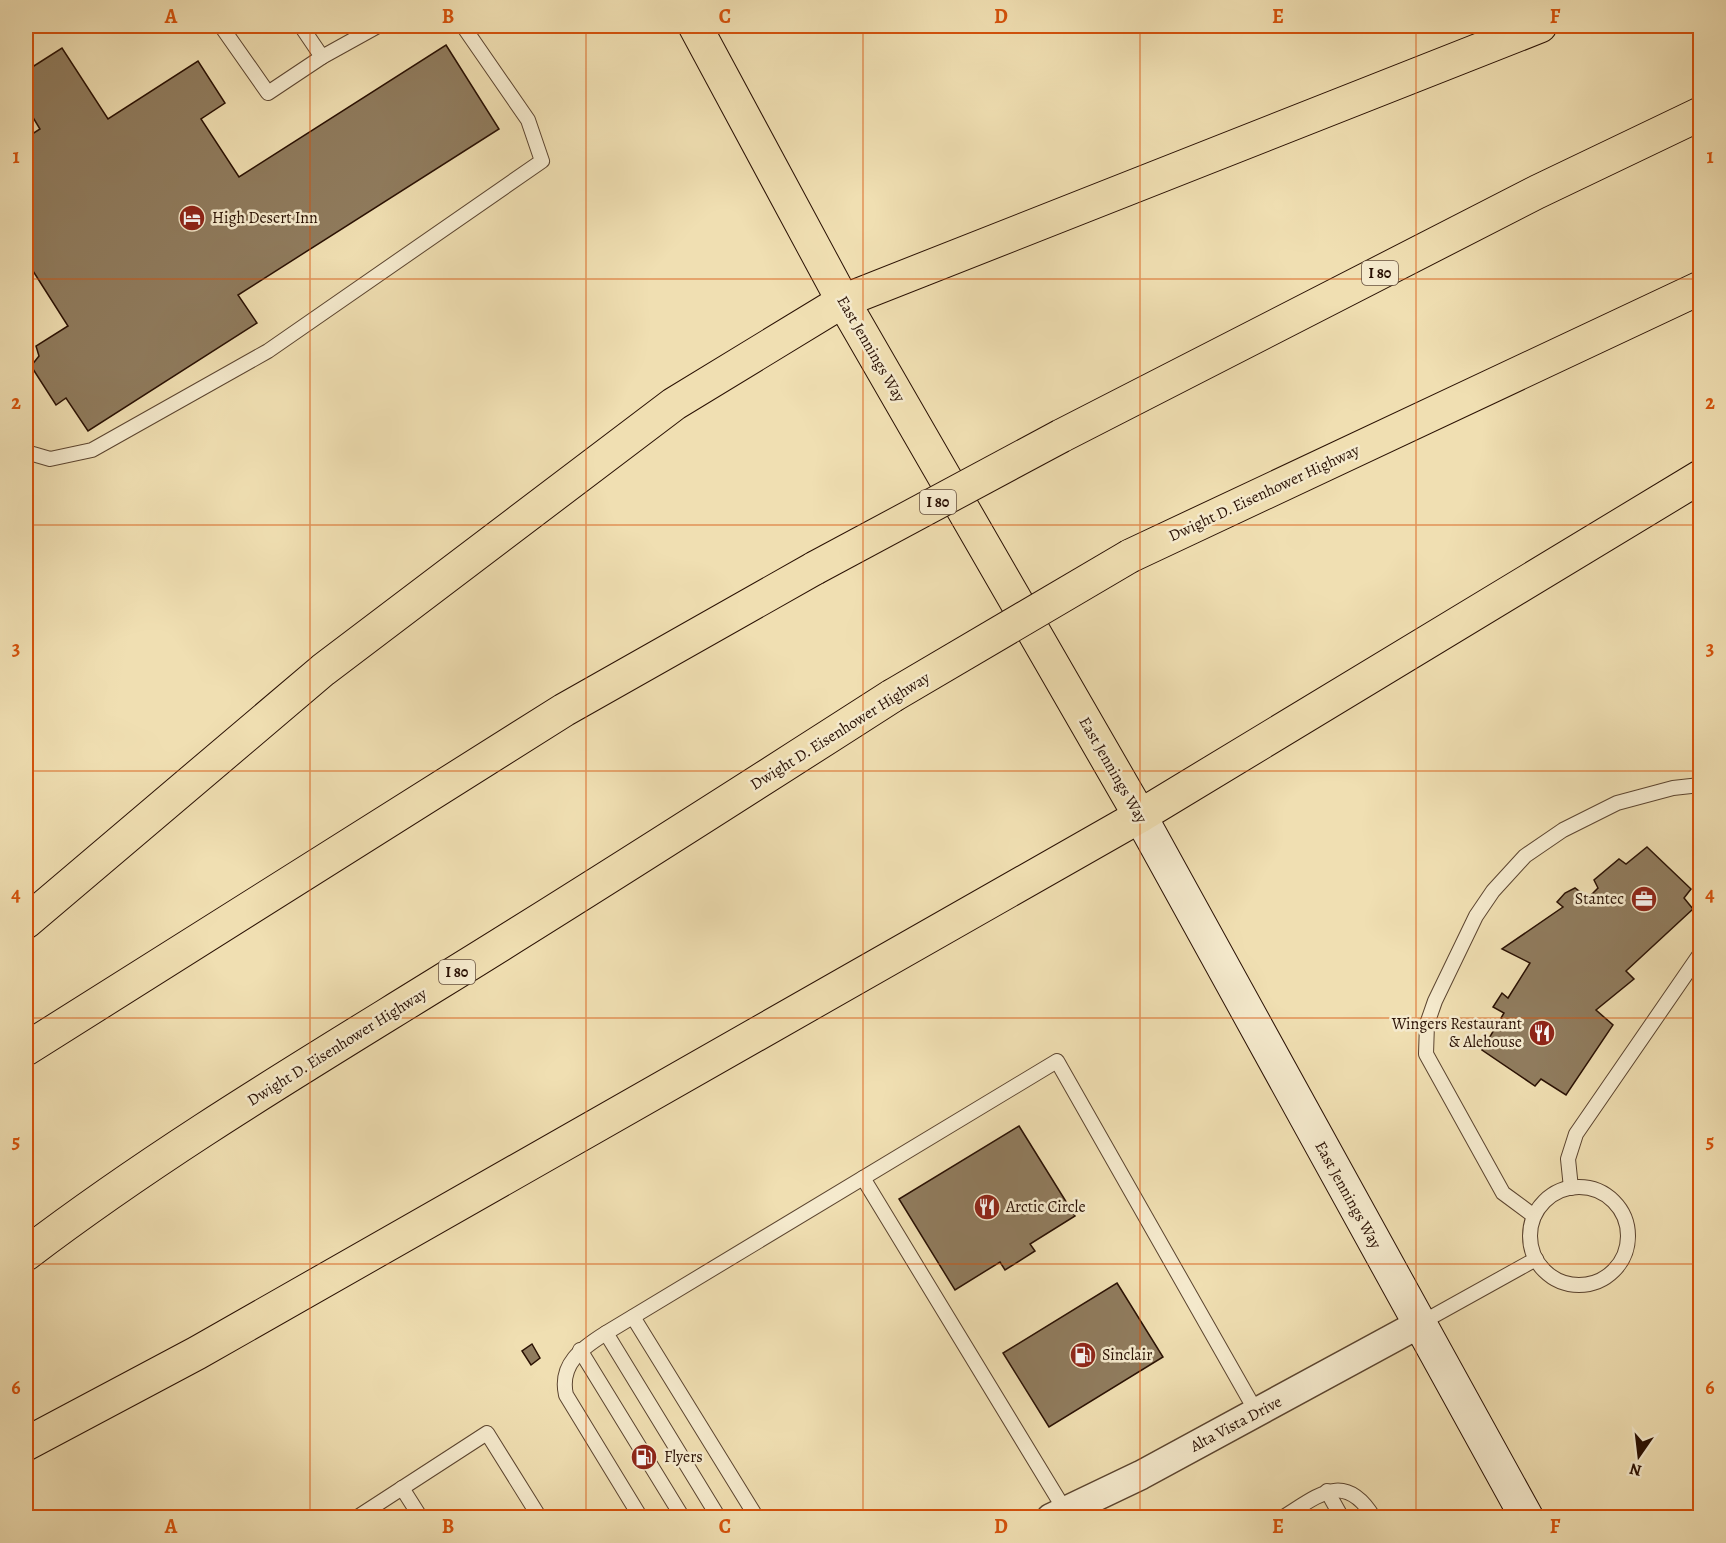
<svg xmlns="http://www.w3.org/2000/svg" width="1726" height="1543" viewBox="0 0 1726 1543" font-family="Alegreya,serif">
<style>
.building{fill:#907c5e;stroke:#291003;stroke-width:1.5}
.lines{fill:none;stroke-linecap:round;stroke-linejoin:round}
.lane-casing{stroke:#5b442f;stroke-width:16}
.street-casing{stroke:#5b442f;stroke-width:31}
.secondary-casing{stroke:#291003;stroke-width:35}
.primary-casing{stroke:#291003;stroke-width:35}
.highway-casing{stroke:#291003;stroke-width:35}
.lane{stroke:#f5eacd;stroke-width:14}
.street{stroke:#f5eacd;stroke-width:28}
.secondary{stroke:#f5eacd;stroke-width:33}
.primary{stroke:#f0dfb2;stroke-width:33}
.highway{stroke:#f0dfb2;stroke-width:33}
.highway-bridge-casing{stroke:#291003;stroke-width:35;stroke-linecap:butt}
.highway-bridge{stroke:#f0dfb2;stroke-width:33}
.grid{fill:none;stroke:#d5520b;stroke-width:1.5;stroke-opacity:0.55}
.labels{text-anchor:middle;dominant-baseline:central;stroke-width:5;stroke-linejoin:round;paint-order:stroke}
.shield{fill:#f5eacd;stroke:#665140;stroke-width:1.5}
.shield-label{font-size:15px;font-weight:bold;fill:#291003}
.poi-label{font-size:16px;fill:#291003;stroke:#f5eacd;text-anchor:start}
.street-label{font-size:16px;fill:#291003;stroke:#f5eacd}
.neatline{fill:none;stroke:#d5520b;stroke-width:2}
.grid-label{font-size:20px;text-anchor:middle;font-weight:bold;fill:#d5520b}
</style>
<rect width="100%" height="100%" fill="#f0dfb2"/>
<filter id="stains"><feTurbulence type="fractalNoise" baseFrequency=".00333" numOctaves="4"/><feColorMatrix values="0 0 0 0 .2 0 0 0 0 .09 0 0 0 0 .02 0 0 0 .5 -.17"/></filter>
<radialGradient id="worn" r=".72"><stop offset=".6" stop-color="#630" stop-opacity="0"/><stop offset="1" stop-color="#630" stop-opacity=".3"/></radialGradient>
<g class="building">
<polygon points="446,45 499,129 238,295 257,323 88,431 66,398 56,405 31,366 39,356 36,346 68,326 26,260 26,138 40,129 26,106 26,71 62,48 108,119 198,61 225,103 201,119 239,177"/>
<polygon points="1647,847 1691,889 1684,898 1693,909 1626,971 1634,979 1596,1010 1613,1025 1566,1095 1541,1079 1535,1086 1482,1050 1504,1013 1493,1007 1502,993 1508,998 1530,963 1502,949 1563,907 1557,902 1565,893 1575,888 1588,898 1598,888 1594,880 1619,859 1626,864"/>
<polygon points="1019,1126 1075,1216 1030,1244 1035,1251 1005,1270 1000,1262 955,1290 899,1199"/>
<polygon points="1117,1283 1163,1357 1049,1427 1003,1353"/>
<polygon points="532,1344 540,1358 531,1365 522,1351"/>
</g>
<g class="lines">
<defs>
<g id="lane">
<polyline points="221,26 268,93 322,57"/>
<polyline points="301,26 322,57 378,26"/>
<polyline points="26,452 50,459 92,450 268,351 542,161 528,120 463,26"/>
<polyline points="863,1178 1066,1512"/>
<circle cx="1579" cy="1236" r="49"/>
<polyline points="1571,1188 1568,1159 1576,1134 1700,954"/>
<polyline points="1534,1216 1503,1193 1426,1054 1427,1024 1435,1001 1476,916 1493,891 1525,856 1563,830 1617,803 1673,788 1700,785"/>
<polyline points="633,1317 757,1518"/>
<polyline points="1419,1324 1536,1259"/>
<polyline points="606,1333 719,1518"/>
<polyline points="580,1350 683,1518"/>
<polyline points="402,1488 421,1518"/>
<polyline points="1327,1491 1342,1518"/>
<polyline points="356,1518 487,1433 540,1518"/>
<path d="M641 1518 566 1395C559 1364 582 1348 606 1333L1057 1061 1257 1413"/>
<path d="M1282 1518C1319 1495 1345 1470 1374 1518"/>
</g>
<polyline id="street" points="1051,1518 1141,1475 1419,1324"/>
<polyline id="secondary" points="1140,816 1527,1518"/>
<polyline id="primary" points="695,26 843,301 1140,816"/>
<g id="highway">
<polyline points="1061,436 1537,192 1700,114"/>
<polyline points="1130,556 1700,288"/>
<polyline points="26,922 323,670 674,404 843,301 1540,26"/>
<polyline points="26,1049 564,710 815,568"/>
<path d="M26 1254C156 1155 298 1070 437 984 590 890 741 793 892 696"/>
<polyline points="26,1444 197,1353 1140,816 1700,477"/>
</g>
</defs>
<use href="#lane" class="lane-casing"/>
<use href="#street" class="street-casing"/>
<use href="#secondary" class="secondary-casing"/>
<use href="#primary" class="primary-casing"/>
<use href="#highway" class="highway-casing"/>
<use href="#lane" class="lane"/>
<use href="#street" class="street"/>
<use href="#secondary" class="secondary"/>
<use href="#primary" class="primary"/>
<use href="#highway" class="highway"/>
<defs>
<g id="highway-bridge">
<polyline points="815,568 1061,436"/>
<polyline points="892,696 1130,556"/>
</g>
</defs>
<use href="#highway-bridge" class="highway-bridge-casing"/>
<use href="#highway-bridge" class="highway-bridge"/>
</g>
<path class="grid" d="M310 26V1518M586 26V1518M863 26V1518M1140 26V1518M1416 26V1518M26 279H1700M26 525H1700M26 771H1700M26 1018H1700M26 1264H1700"/>
<defs>
<symbol id="hotel-disc" viewBox="-11 -11 22 22"><circle r="9.5" fill="#8f2418" stroke="#f5eacd"/><path d="M-6-4.5h1.5V1H6V5H4.5V3h-9V5H-6ZM-4 0a1.8 1.8 0 1 1 3.6 0ZM.5 0V-2.5h3Q6-2.5 6 0Z" fill="#fff"/></symbol>
<symbol id="office-disc" viewBox="-11 -11 22 22"><circle r="9.5" fill="#8f2418" stroke="#f5eacd"/><path d="M-6-3h4V-5.5h4V-3h4V5H-6ZM-1-4.5V-3h2v-1.5ZM-6 0V1H6V0Z" fill="#fff"/></symbol>
<symbol id="restaurant-disc" viewBox="-11 -11 22 22"><circle r="9.5" fill="#8f2418" stroke="#f5eacd"/><path d="M-5-6h1v4h1v-4h1v4h1v-4h1v5L-1.5 .5V6h-2V.5L-5-1ZM5-6V6H3V1.5H1.5Q1.5-4 5-6Z" fill="#fff"/></symbol>
<symbol id="fuel-disc" viewBox="-11 -11 22 22"><circle r="9.5" fill="#8f2418" stroke="#f5eacd"/><path d="M-5.5-6h7V0h2V4h1.3V-2.5L3-4.5l.8-.8L6-3V5H2.5V1h-1V6h-7ZM-4.2-4.7v3.2H.2V-4.7Z" fill="#fff"/></symbol>
</defs>
<g fill-rule="evenodd">
<use href="#hotel-disc" x="177" y="203" width="30" height="30"/>
<use href="#office-disc" x="1629" y="884" width="30" height="30"/>
<use href="#restaurant-disc" x="1527" y="1018" width="30" height="30"/>
<use href="#restaurant-disc" x="972" y="1192" width="30" height="30"/>
<use href="#fuel-disc" x="1068" y="1340" width="30" height="30"/>
<use href="#fuel-disc" x="629" y="1442" width="30" height="30"/>
</g>
<g class="labels">
<g class="shield">
<rect x="1362" y="261" width="36" height="24" rx="4.5"/>
<rect x="920" y="490" width="36" height="24" rx="4.5"/>
<rect x="439" y="960" width="36" height="24" rx="4.5"/>
</g>
<g class="shield-label">
<text x="1380" y="273">I 80</text>
<text x="938" y="502">I 80</text>
<text x="457" y="972">I 80</text>
</g>
<g class="poi-label">
<text x="212" y="218">High Desert Inn</text>
<text x="1624" y="899" text-anchor="end">Stantec</text>
<text x="1522" y="1024" text-anchor="end">Wingers Restaurant<tspan x="1522" dy="18">&amp; Alehouse</tspan></text>
<text x="1006" y="1207">Arctic Circle</text>
<text x="1102" y="1355">Sinclair</text>
<text x="664" y="1457">Flyers</text>
</g>
<g class="street-label">
<text transform="translate(871 349) rotate(60)">East Jennings Way</text>
<text transform="translate(1264 493) rotate(-25)">Dwight D. Eisenhower Highway</text>
<text transform="translate(840 731) rotate(-32)">Dwight D. Eisenhower Highway</text>
<text transform="translate(1113 770) rotate(60)">East Jennings Way</text>
<text transform="translate(337 1047) rotate(-32)">Dwight D. Eisenhower Highway</text>
<text transform="translate(1348 1195) rotate(61)">East Jennings Way</text>
<text transform="translate(1236 1424) rotate(-28)">Alta Vista Drive</text>
</g>
</g>
<rect width="1726" height="1543" fill="none" stroke="#f0dfb2" stroke-width="66"/>
<g transform="translate(1639 1456) rotate(194)" stroke="#f5eacd" stroke-width="4.5" paint-order="stroke">
<path d="M0-4.5L10 22L0 15L-10 22Z" fill="#291003"/>
<text y="-9" font-size="16" font-weight="bold" text-anchor="middle" fill="#291003">N</text>
</g>
<rect x="33" y="33" width="1660" height="1477" class="neatline"/>
<g class="grid-label">
<text x="171" y="23">A</text>
<text x="448" y="23">B</text>
<text x="725" y="23">C</text>
<text x="1001" y="23">D</text>
<text x="1278" y="23">E</text>
<text x="1555" y="23">F</text>
<text x="16" y="163">1</text>
<text x="1710" y="163">1</text>
<text x="16" y="409">2</text>
<text x="1710" y="409">2</text>
<text x="16" y="655">3</text>
<text x="1710" y="655">3</text>
<text x="16" y="901">4</text>
<text x="1710" y="901">4</text>
<text x="16" y="1148">5</text>
<text x="1710" y="1148">5</text>
<text x="16" y="1394">6</text>
<text x="1710" y="1394">6</text>
<text x="171" y="1533">A</text>
<text x="448" y="1533">B</text>
<text x="725" y="1533">C</text>
<text x="1001" y="1533">D</text>
<text x="1278" y="1533">E</text>
<text x="1555" y="1533">F</text>
</g>
<rect width="100%" height="100%" filter="url(#stains)"/>
<rect width="100%" height="100%" fill="url(#worn)"/>
</svg>
